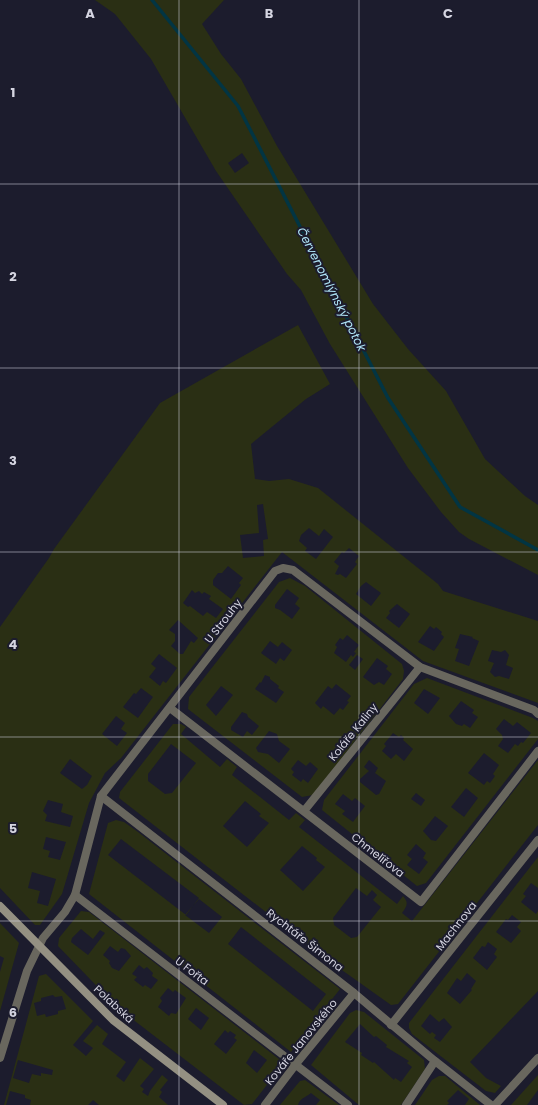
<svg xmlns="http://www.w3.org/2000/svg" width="538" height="1105" viewBox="0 0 538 1105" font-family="Poppins,sans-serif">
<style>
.green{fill:#2a2f14;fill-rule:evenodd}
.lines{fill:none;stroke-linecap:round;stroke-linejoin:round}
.stream{stroke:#023543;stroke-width:3.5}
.street{stroke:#69675e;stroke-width:8}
.secondary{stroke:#949082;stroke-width:8}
.grid{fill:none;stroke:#d5d5e1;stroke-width:1;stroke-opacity:0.55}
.labels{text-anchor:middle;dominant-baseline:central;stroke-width:4;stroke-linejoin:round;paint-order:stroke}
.street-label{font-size:11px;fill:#d5d5e1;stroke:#1c1c2d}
.water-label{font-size:12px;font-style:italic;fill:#afe4f6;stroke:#1c1c2d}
.grid-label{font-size:13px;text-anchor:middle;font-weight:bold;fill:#d5d5e1;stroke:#1c1c2d;stroke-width:4;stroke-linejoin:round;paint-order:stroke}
</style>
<rect width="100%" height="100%" fill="#1c1c2d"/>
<g class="green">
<path d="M95 0H224L202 24 221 54 241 79 277 146 373 304 408 349 446 391 485 459 525 496 538 505V575L469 539 459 532 441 512 408 468 330 344 301 290 287 274 216 171 151 59 115 14ZM242 153 249 163 235 173 228 163Z"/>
<path d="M298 325 330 384 306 399 251 444 255 479 269 481 289 479 318 488 438 584 443 591 538 621V703L423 661 282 552 121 758 105 773 89 803 62 894 40 925H35L0 888V627L49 558 54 549 160 403ZM263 504 268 539 263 540 264 556 243 558 240 535 259 533 257 505ZM309 528 319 536 324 529 333 537 316 559 305 551 307 548 299 541 301 535ZM349 548 359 556 355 562 357 564 346 578 340 574 338 575 335 574 339 566 334 562 342 552 344 553ZM228 566 243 578 239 583 241 585 231 599 213 585V580L218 573H222ZM366 582 381 593 371 606 356 594 361 586ZM192 590 195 593 199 591 202 594 204 592 211 596 209 599 223 609 216 618 207 612 203 616 190 606 188 607 183 603ZM397 604 410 614 399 628 386 618 390 613 389 611ZM178 620 198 638 194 643 191 641 183 654H180L171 646 175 641V634L169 630ZM430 626 434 629 436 627 442 632 441 634 444 637 434 651 418 642ZM460 634 473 637 472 638 479 641 469 666 455 661 459 649 455 648ZM492 650 501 652 505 650 509 655 506 665 513 668 509 679 499 676 495 677 490 672 494 663 488 661ZM159 654 177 668 166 683 163 681 160 686 149 677 156 668 151 664ZM141 688 153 697 138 718 123 707 134 693 136 694ZM116 716 125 723 121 729 127 733 117 746 102 734ZM70 759 92 776 87 785 82 789 60 773ZM48 800 63 804 61 812 73 816 70 827 45 821 47 815 43 811ZM46 837 66 842 60 860 48 857 50 851 43 849ZM32 872 56 879 48 906 37 903 40 891 28 888Z"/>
<path d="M290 578 305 586 402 664 404 671 403 679 313 795 302 797 188 709 189 697 279 582ZM287 589 299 598 295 604 300 608 292 619 280 610 275 608V605ZM347 635 359 645 354 652 356 653 353 657 351 655 346 662 334 653 337 647 335 645 340 638 343 640ZM270 641 278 647 282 642 292 650 284 661 280 658 276 664 261 653ZM357 655 363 659 355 670 349 665ZM377 658 388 666 386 669 392 674 384 685 379 682 374 685 363 677ZM265 675 270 677V679L279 686 278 688 284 692 276 703 255 689 260 682 261 683ZM336 684 351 696 347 701 349 702 343 710 340 708 334 715 323 706 321 709 315 703 328 686 332 689ZM221 686 233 695 216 716 206 705ZM242 712 247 714 248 717 259 726 252 735 247 731 243 737 231 730V727ZM269 731 277 734 279 741 290 749 279 763 268 754 258 752 256 748ZM298 760 306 766 310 762 318 769 308 783 303 779 301 782 292 775 294 772 291 769Z"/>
<path d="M427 678 533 718 538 721V739L426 883 417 886 322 810 324 800 414 684ZM424 689 440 698 428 714 414 703ZM461 701 474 710 472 713 478 717 470 728 464 724 462 726 456 724 449 716ZM504 719 513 726 517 722 531 733 523 743 521 742 518 746 515 744 508 753 498 746 503 739 502 735 496 729ZM393 733 399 737 401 735 404 738 403 740 413 749 404 761 396 754 391 759 382 751 386 746 384 744ZM484 753 499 765 493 774 495 776 490 783 487 781 484 785 468 773ZM369 760 378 768 375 773 386 781 379 794 376 795 360 782V779L369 771 364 767ZM466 788 478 798 464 817 451 807ZM416 793 425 800 421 806 411 799ZM343 794 352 801 355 798 365 806 353 822 342 814 345 811 335 804ZM435 816 448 826 436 841 431 840 423 831ZM416 844 426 853 423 858 428 862 419 874 407 865 412 859 407 855Z"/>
<path d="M173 724H181L186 727 181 734 220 767 227 759 237 767 232 775 289 820 296 813 305 820 299 827 397 904 403 896C409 903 407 906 402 913L412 921 538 760V825L398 1004 391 1005 325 958 119 798 120 792ZM171 744 196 763 172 793 165 794 148 781V774ZM245 801 261 814 259 816 269 823 247 847 223 826ZM302 846 317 858 316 860 325 867 303 891 280 870ZM356 888 367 896 372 890 377 895 373 900 381 907 357 937 351 938 334 925 333 918Z"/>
<path d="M116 820 124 822 138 832 340 989 291 1052 89 894 108 823ZM121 839 199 898 186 915 108 855ZM199 899 222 917 209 933 185 915ZM241 927 326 994 313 1011 228 944Z"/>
<path d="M538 857V888L531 883 523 894 526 896 521 902 536 914 538 911V991L470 1062 486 1078 501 1086 495 1093 486 1091 412 1034 409 1028V1023ZM512 915 521 922 517 927 521 931 511 943 496 932 506 919 508 920ZM488 942 497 949 494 954 497 957 487 970 473 958 482 946 485 947ZM467 973 476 981 471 989 472 990 460 1004 447 993 457 978 461 981ZM430 1014 439 1022 444 1018 452 1027 440 1042 434 1038 436 1035 432 1032 430 1034 421 1026Z"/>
<path d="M81 911 89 912 284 1063 252 1104 244 1105 118 1008 58 946 59 938ZM81 929 93 939 100 930 105 933 88 955 71 942 72 938ZM110 946 118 952 121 948 125 949 131 956 119 971 112 968 109 963 110 961 103 955ZM139 965 144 969 147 967 153 973 152 976 158 980 151 989 145 985 143 987 134 980 137 977 132 974ZM168 988 173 992 175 990 186 998 176 1014 171 1013 169 1016 158 1007 162 1001 160 998ZM196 1008 209 1018 201 1030 188 1019ZM225 1030 228 1033 230 1031 236 1035 234 1038 237 1040 226 1054 214 1044ZM254 1050 267 1060 257 1073 246 1063Z"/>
<polygon points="0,923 19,943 0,1011 0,972 4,958 0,956"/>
<path d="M46 974 93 1021 73 1045 86 1056 93 1048 83 1041 97 1025 108 1034 102 1044 126 1062 116 1076 124 1082 140 1058 154 1069 140 1086 144 1089 142 1092 148 1096 150 1091 162 1075 168 1080 160 1090 162 1092 159 1097 168 1105H99L93 1100 88 1105H30L31 1100 25 1098V1095L10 1091 6 1105H4L39 976ZM53 995 55 997 62 996 66 1009 58 1011V1014L46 1017 45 1014 37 1016 34 1003 41 1001V998ZM18 1060 53 1070 52 1075 41 1073V1076L32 1074 29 1083 13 1078Z"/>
<path d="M356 1010 364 1012 424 1060 425 1069 401 1105H359L311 1065 350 1013ZM360 1024 374 1037 376 1036 387 1045 386 1047 409 1061 407 1063 412 1067 401 1082 395 1078 394 1080 374 1062 373 1063 361 1055 362 1053 345 1042Z"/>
<polygon points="538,1075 538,1090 527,1105 511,1105"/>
<polygon points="439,1076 445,1076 480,1105 465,1105 469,1099 458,1090 447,1101 449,1103 447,1105 415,1105 432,1080"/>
<path d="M305 1080 339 1105H316L320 1100 311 1093C306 1097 299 1099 298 1105H280L300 1081Z"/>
</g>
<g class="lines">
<polyline class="stream" points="152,0 238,106 388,398 460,507 538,550"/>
<g class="street">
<polyline points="170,708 421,902 538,751"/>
<polyline points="101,796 354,993 435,1061 491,1105"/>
<polyline points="304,811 420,667"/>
<polyline points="75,895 348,1105"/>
<polyline points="391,1025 538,840"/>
<polyline points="0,1058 27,971 43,938 65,912 75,895 101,796 275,571 283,568 293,570 420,667 534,710 538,714"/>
<polyline points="265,1105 296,1064 354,993"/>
<polyline points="406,1105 435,1061"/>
<polyline points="495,1105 538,1058"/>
</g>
<polyline class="secondary" points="0,906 113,1020 223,1105"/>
</g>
<path class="grid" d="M179 0V1105M359 0V1105M0 184H538M0 368H538M0 552H538M0 737H538M0 921H538"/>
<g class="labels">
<g class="street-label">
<text transform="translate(223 621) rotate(-52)">U Strouhy</text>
<text transform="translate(353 732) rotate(-51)">Koláře Kaliny</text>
<text transform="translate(378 855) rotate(38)">Chmelířova</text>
<text transform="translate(456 926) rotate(-52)">Machnova</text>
<text transform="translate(305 940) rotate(38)">Rychtáře Šimona</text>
<text transform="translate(192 971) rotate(37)">U Fořta</text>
<text transform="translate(114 1004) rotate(43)">Polabská</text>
<text transform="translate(301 1042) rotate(-51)">Kováře Janovského</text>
</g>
<g class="water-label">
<text transform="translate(332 289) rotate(63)">Červenomlýnský potok</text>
</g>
</g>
<g class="grid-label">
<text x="90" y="18">A</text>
<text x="269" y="18">B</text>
<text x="448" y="18">C</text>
<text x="13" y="97">1</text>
<text x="13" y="281">2</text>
<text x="13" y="465">3</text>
<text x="13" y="649">4</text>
<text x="13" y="833">5</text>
<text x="13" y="1017">6</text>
</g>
</svg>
